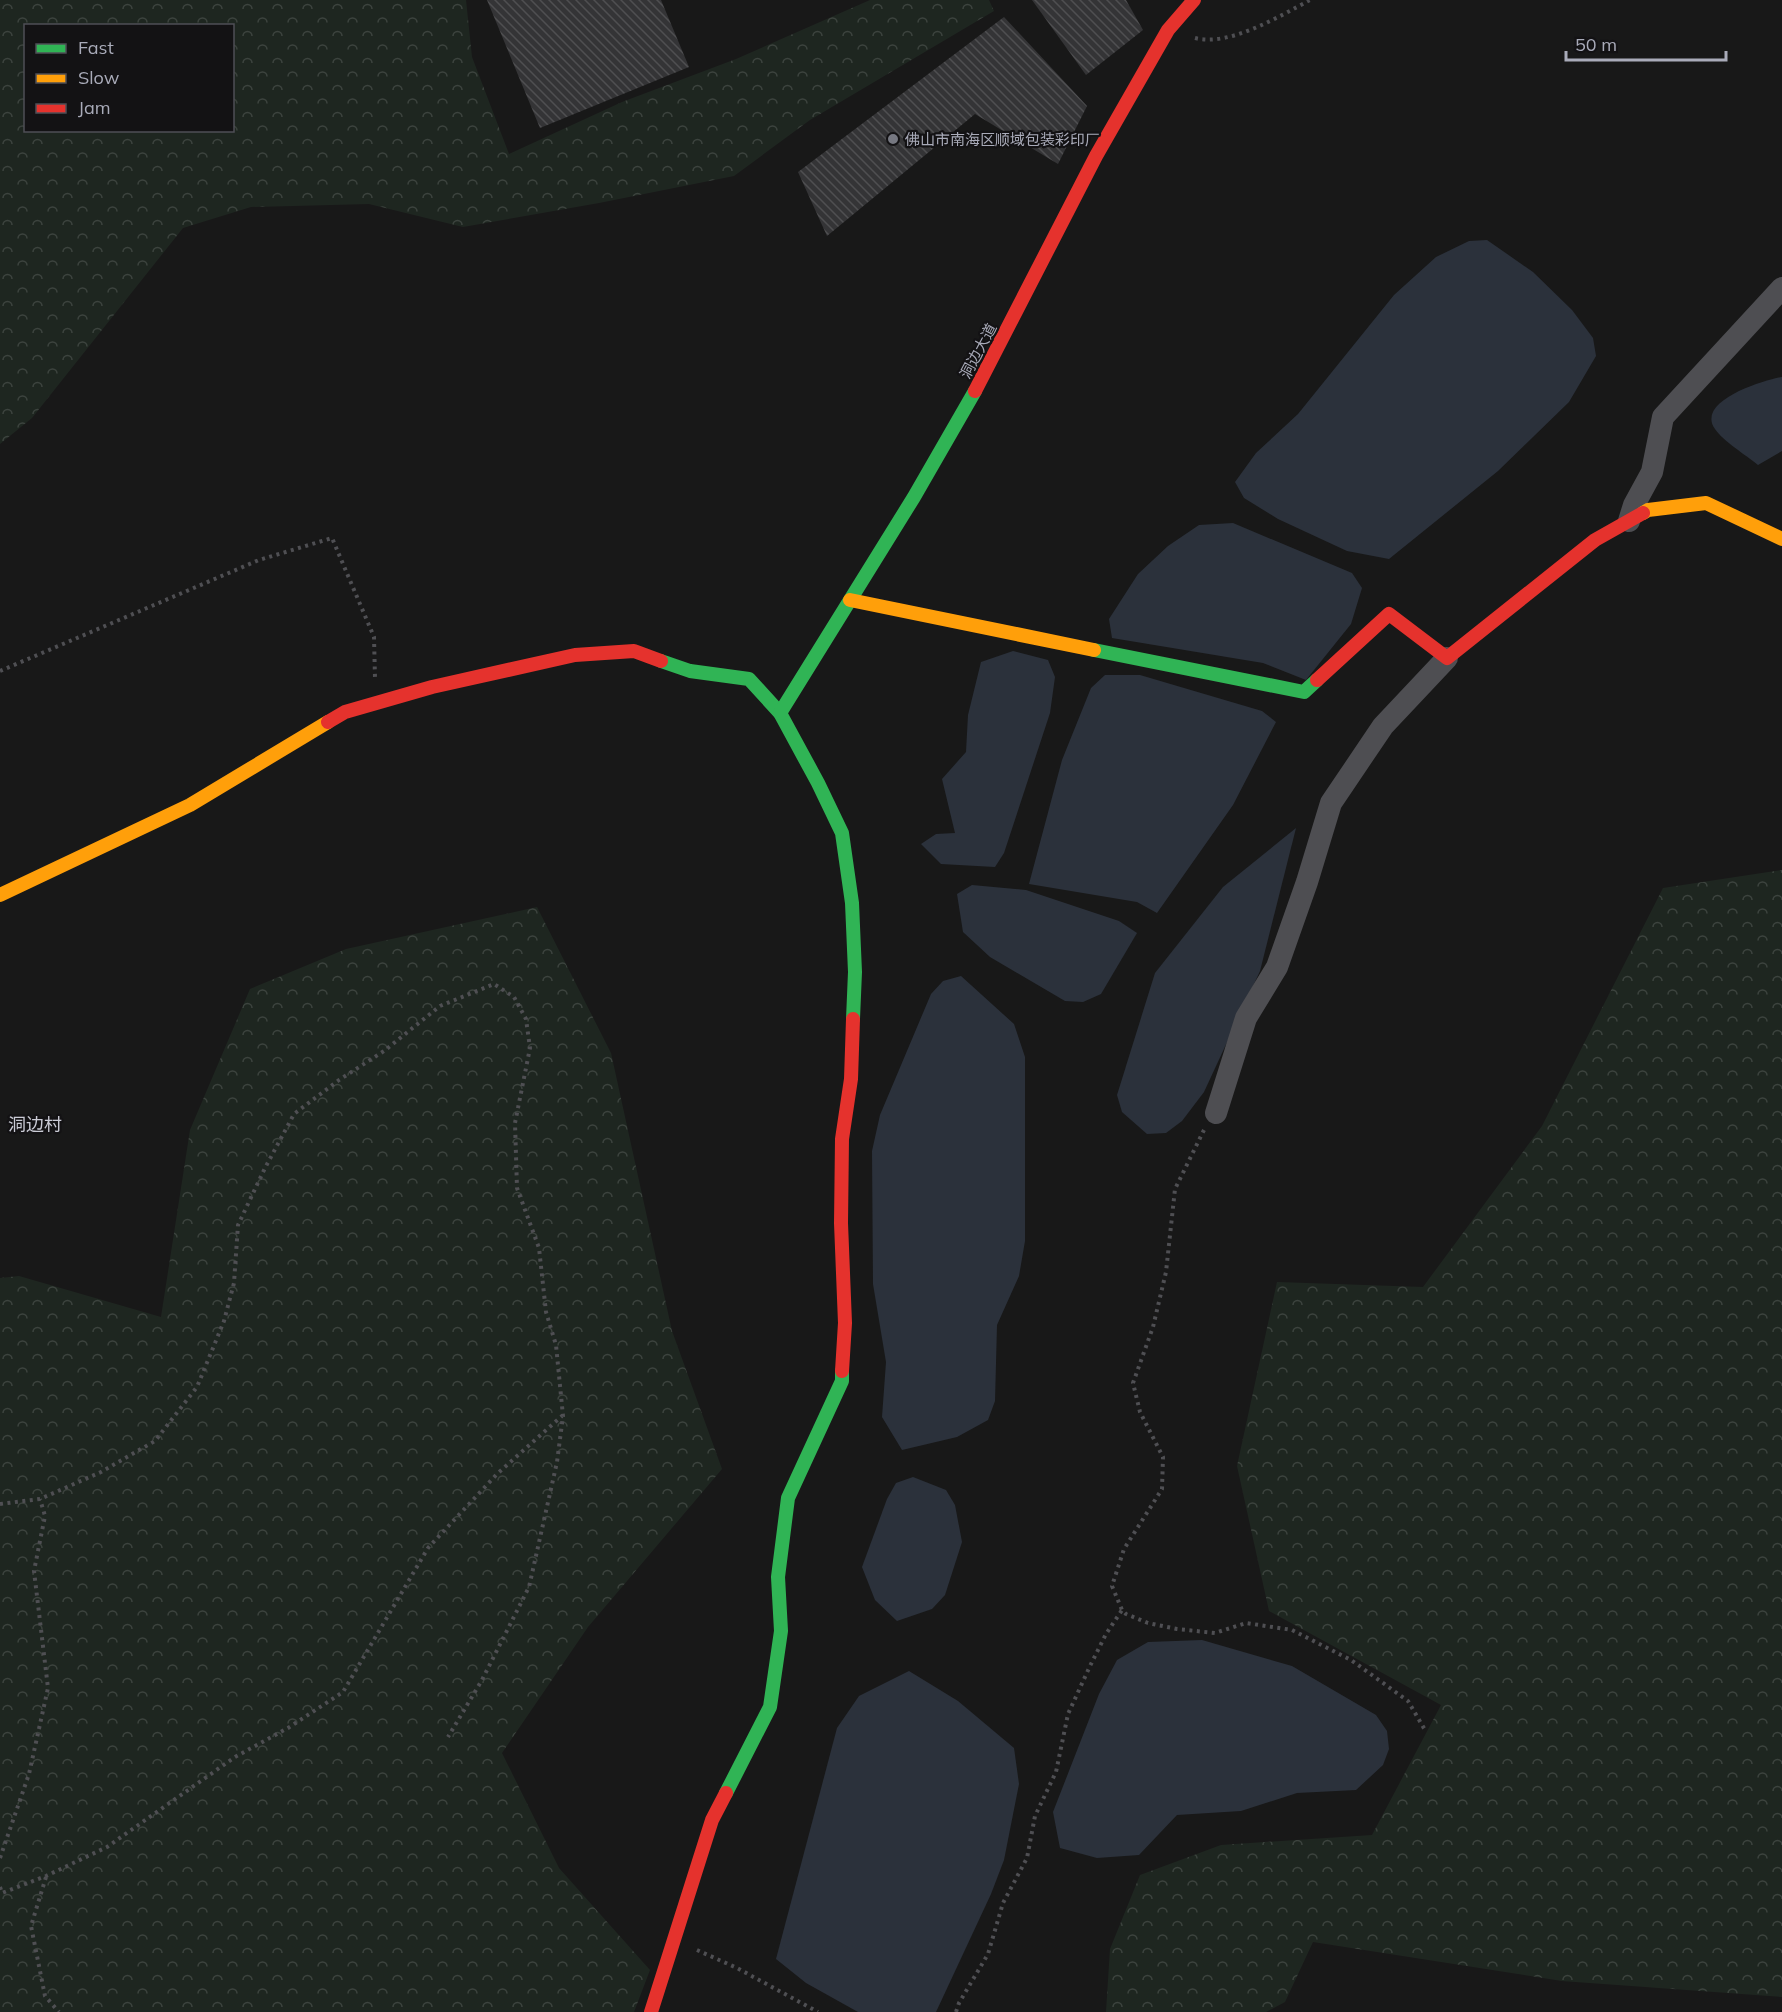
<svg xmlns="http://www.w3.org/2000/svg" width="1782" height="2012" viewBox="0 0 1782 2012" font-family="Mulish,'Noto Sans SC',sans-serif">
<style>
.forest{fill:url(#forest-crowns);fill-rule:evenodd}
.water{fill:#2b313b}
.building{fill:url(#building-back-hatch)}
.lines{fill:none;stroke-linecap:round;stroke-linejoin:round}
.path{stroke:#4f4f53;stroke-width:4;stroke-dasharray:3 4.5;stroke-linecap:butt}
.street{stroke:#4e4e52;stroke-width:22}
.fast{stroke:#30b455;stroke-width:14}
.slow{stroke:#ff9f0a;stroke-width:14}
.jam{stroke:#e5322d;stroke-width:14}
.poi-dot{fill:#767881;stroke:#131214;stroke-width:2}
.labels{text-anchor:middle;dominant-baseline:central;stroke-width:4.5;stroke-linejoin:round;paint-order:stroke}
.poi-label{font-size:15px;fill:#a9abb9;stroke:#131214;text-anchor:start}
.street-label{font-size:15px;fill:#a9abb9;stroke:#131214}
.quarter-label{font-size:18px;fill:#cacbd5;stroke:#131214}
</style>
<defs>
<pattern id="forest-crowns" width="20" height="18" patternUnits="userSpaceOnUse" patternTransform="scale(1.5)"><rect width="20" height="18" fill="#1e2620"/><path d="M2 6a3 3 0 1 1 6 0M12 15a3 3 0 1 1 6 0" fill="none" stroke="#3c433e"/></pattern>
<pattern id="building-back-hatch" width="6" height="6" patternUnits="userSpaceOnUse" patternTransform="scale(1.5)"><rect width="6" height="6" fill="#343436"/><path d="M-1 5l2 2M0 0l6 6M5-1l2 2" fill="none" stroke="#4f4f51"/></pattern>
</defs>
<rect width="100%" height="100%" fill="#181818"/>
<g class="forest">
<path d="M0 0H466L472 57 509 154 622 102 736 59 870 0H989L994 11 810 120 734 176 599 203 463 227 369 204 251 207 183 228 32 418 0 444ZM26 26H232V130H26Z"/>
<polygon points="1782,870 1782,1997 1562,1981 1313,1942 1285,2002 1266,2012 1106,2012 1110,1949 1140,1875 1221,1845 1372,1835 1441,1705 1269,1611 1237,1466 1277,1282 1423,1287 1542,1126 1663,888"/>
<polygon points="537,907 611,1053 672,1331 722,1469 588,1627 502,1753 559,1868 650,1970 634,2012 0,2012 0,1278 19,1276 161,1317 190,1130 250,989 346,949"/>
</g>
<g class="water">
<polygon points="1487,240 1533,272 1572,310 1593,338 1596,356 1569,402 1498,471 1389,559 1347,551 1278,519 1244,498 1235,482 1256,453 1298,414 1394,295 1436,257 1469,241"/>
<path d="M1782 377V451L1758 465C1746 455 1723 441 1715 429 1695 401 1764 380 1782 377Z"/>
<polygon points="1233,523 1352,573 1362,588 1351,624 1306,680 1263,663 1112,638 1109,619 1138,574 1168,546 1199,525"/>
<polygon points="1013,651 1048,660 1055,677 1050,713 1004,853 995,867 941,864 921,844 936,834 955,833 942,779 966,752 968,715 981,662"/>
<polygon points="1105,675 1140,675 1262,711 1276,722 1233,805 1157,913 1137,902 1029,884 1062,760 1091,688"/>
<polygon points="1296,828 1260,971 1204,1092 1182,1121 1166,1133 1147,1134 1122,1112 1117,1095 1155,973 1223,887"/>
<polygon points="972,885 1026,890 1119,921 1137,933 1101,994 1083,1002 1065,1001 990,957 963,932 957,894"/>
<polygon points="961,976 1014,1024 1025,1057 1025,1241 1019,1276 997,1325 995,1401 988,1420 957,1437 902,1450 882,1417 886,1362 873,1284 872,1151 880,1115 931,994 943,981"/>
<polygon points="913,1477 946,1490 955,1505 962,1542 945,1595 932,1609 897,1621 875,1600 862,1567 887,1499 896,1483"/>
<polygon points="1202,1640 1292,1666 1376,1715 1387,1731 1389,1749 1383,1765 1356,1790 1297,1793 1241,1811 1177,1815 1139,1855 1097,1858 1060,1848 1053,1812 1099,1694 1117,1660 1148,1642"/>
<polygon points="909,1671 958,1701 1014,1748 1019,1784 1004,1860 991,1894 936,2012 858,2012 806,1983 776,1959 837,1728 859,1696"/>
</g>
<g class="building">
<polygon points="487,0 661,0 689,67 540,128"/>
<polygon points="1032,0 1126,0 1143,30 1086,75"/>
<polygon points="1004,17 1087,106 1058,164 975,114 827,236 798,172"/>
</g>
<g class="lines">
<g class="path">
<path d="M1195 38C1229 47 1280 16 1310 0"/>
<polyline points="0,671 259,560 332,538 374,637 375,678"/>
<polyline points="1204,1130 1175,1189 1166,1272 1153,1327 1133,1383 1140,1412 1163,1457 1162,1489 1124,1549 1112,1586 1122,1610 1126,1614 1148,1623 1177,1629 1215,1633 1246,1623 1292,1630 1351,1660 1408,1701 1425,1730"/>
<polyline points="0,1504 40,1499 101,1472 155,1441 197,1387 224,1321 234,1283 238,1225 265,1168 294,1114 339,1080 384,1051 440,1006 494,984 514,997 526,1019 530,1048 515,1123 517,1188 539,1248 546,1312 556,1345 563,1416 557,1462 529,1587 482,1680 448,1737"/>
<polyline points="0,1858 29,1774 48,1688 34,1571 45,1516 40,1499"/>
<polyline points="46,1877 31,1926 45,1996 59,2012"/>
<polyline points="0,1887 2,1893 46,1876 107,1847 235,1757 288,1728 343,1692 428,1548 497,1474 562,1416"/>
<polyline points="697,1950 737,1968 818,2012"/>
<polyline points="956,2012 959,2003 988,1954 1003,1903 1027,1858 1035,1816 1056,1772 1068,1714 1090,1666 1106,1634 1122,1610"/>
</g>
<g class="street">
<polyline points="1629,521 1634,505 1652,472 1663,417 1782,288"/>
<polyline points="1216,1113 1246,1018 1277,967 1307,882 1331,803 1383,726 1447,658"/>
</g>
<g class="fast">
<polyline points="1094,650 1304,692 1317,680"/>
<polyline points="661,661 690,671 749,679 780,713 818,783 842,833 852,903 855,972 853,1019"/>
<polyline points="780,713 914,497 975,391"/>
<polyline points="726,1793 770,1707 781,1631 778,1577 788,1498 842,1381 842,1371"/>
</g>
<g class="slow">
<polyline points="1643,513 1648,510 1706,503 1782,539"/>
<polyline points="850,600 1094,650"/>
<polyline points="0,895 190,805 328,722"/>
</g>
<g class="jam">
<polyline points="975,391 1096,156 1168,30 1194,0"/>
<polyline points="1317,680 1389,614 1447,658 1595,540 1643,513"/>
<polyline points="328,722 345,712 432,687 575,655 634,651 661,661"/>
<polyline points="842,1371 845,1323 841,1223 842,1139 851,1079 853,1019"/>
<polyline points="651,2012 712,1820 726,1793"/>
</g>
</g>
<circle class="poi-dot" cx="893" cy="139" r="6"/>
<g class="labels">
<g class="poi-label">
<text x="905" y="139">佛山市南海区顺域包装彩印厂</text>
</g>
<g class="street-label">
<text transform="translate(978 351) rotate(-62)">洞边大道</text>
</g>
<g class="quarter-label">
<text x="35" y="1124">洞边村</text>
</g>
</g>
<rect x="24" y="24" width="210" height="108" fill="#131214" stroke="#4f4f56" stroke-width="1.5"/>
<rect x="36" y="44" width="30" height="9" fill="#30b455" stroke="#4f4f56" stroke-width="1.5"/>
<text x="78" y="54" font-size="18" fill="#a9abb9">Fast</text>
<rect x="36" y="74" width="30" height="9" fill="#ff9f0a" stroke="#4f4f56" stroke-width="1.5"/>
<text x="78" y="84" font-size="18" fill="#a9abb9">Slow</text>
<rect x="36" y="104" width="30" height="9" fill="#e5322d" stroke="#4f4f56" stroke-width="1.5"/>
<text x="78" y="114" font-size="18" fill="#a9abb9">Jam</text>
<path d="M1566 51v9h160v-9" fill="none" stroke="#a9abb9" stroke-width="3"/>
<text x="1575" y="51" font-size="18" fill="#a9abb9" stroke="#131214" stroke-width="4.5" paint-order="stroke">50 m</text>
</svg>
